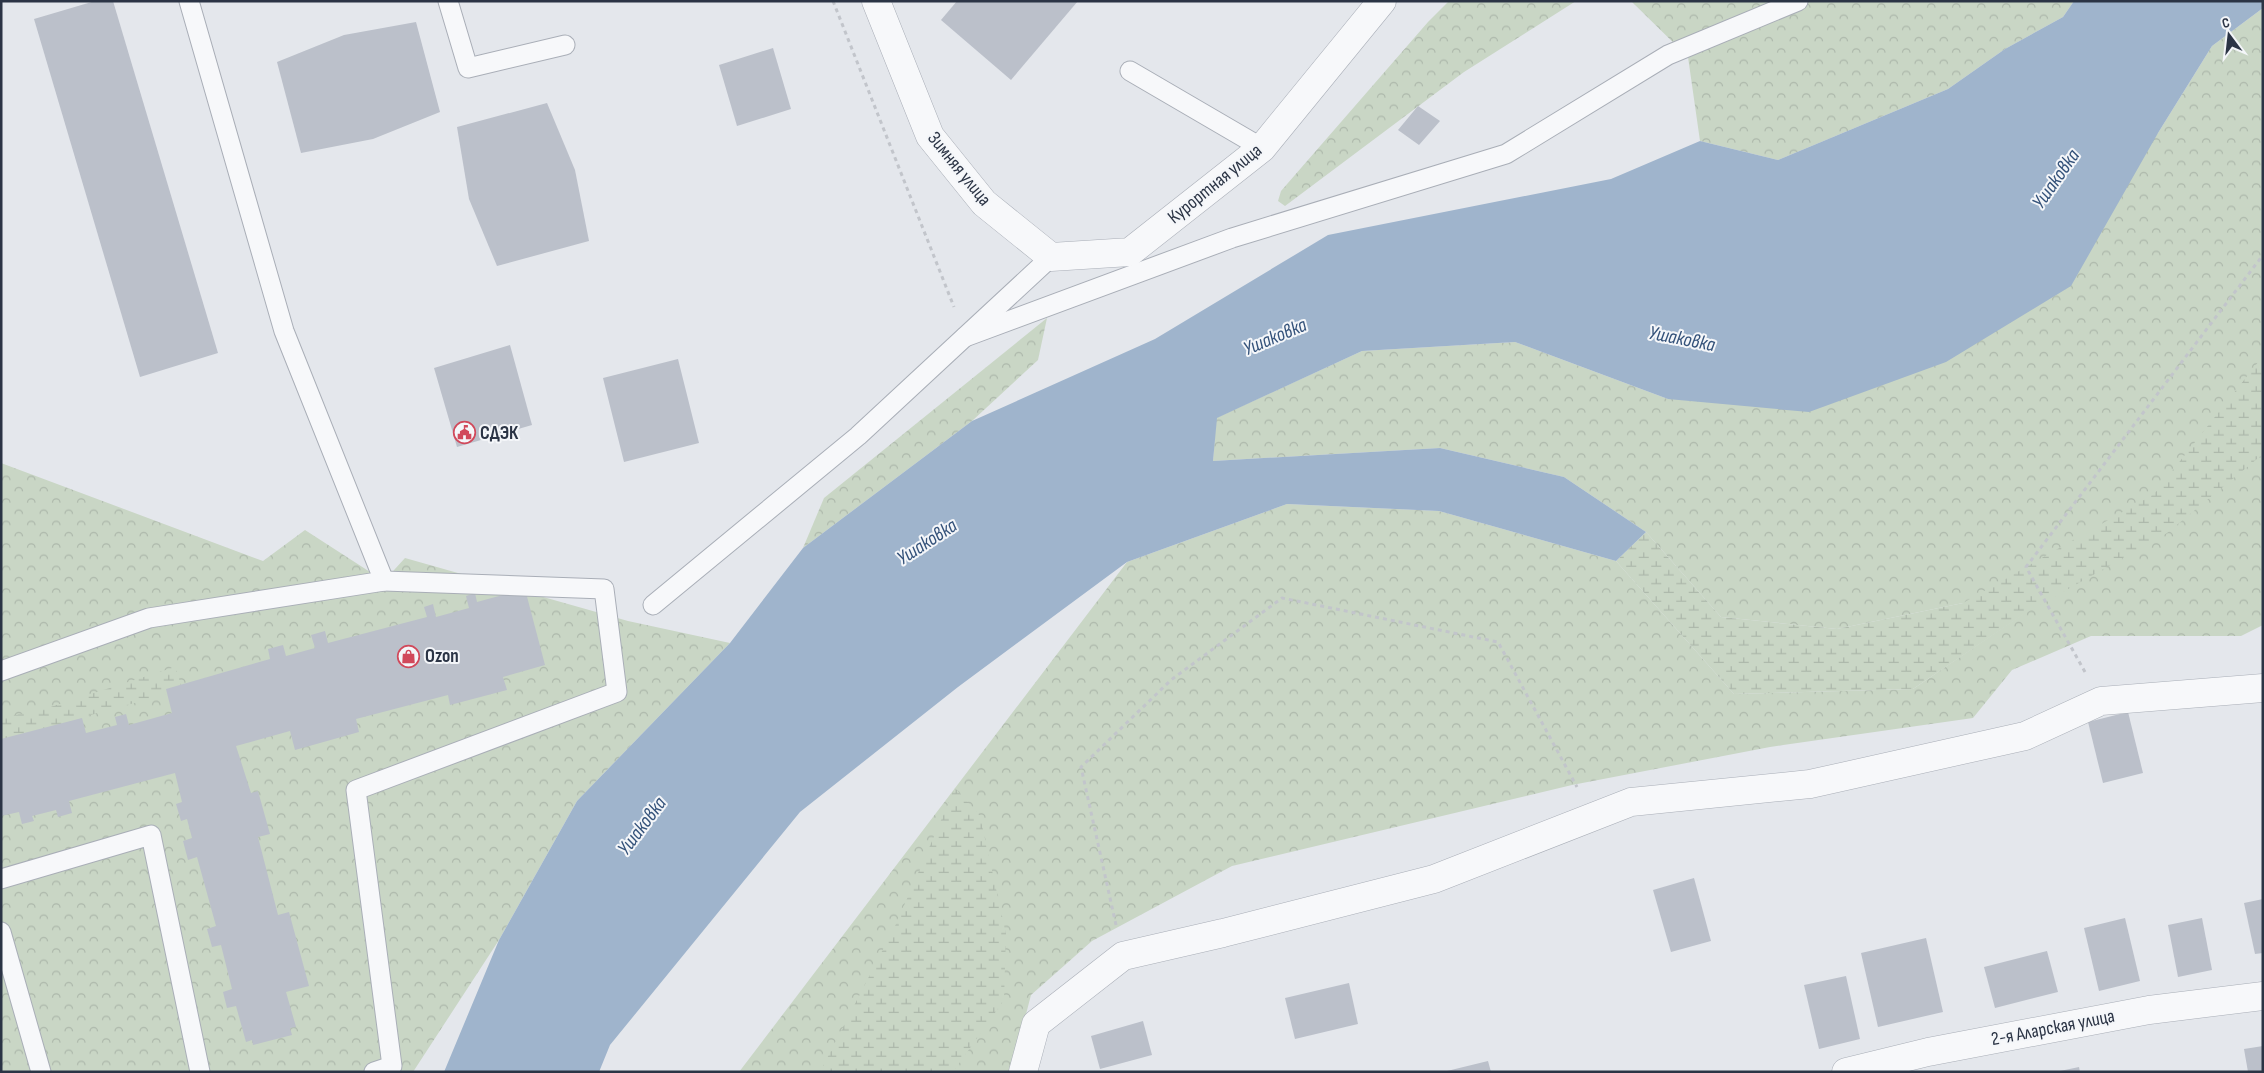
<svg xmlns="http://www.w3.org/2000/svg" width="2264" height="1073" viewBox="0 0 2264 1073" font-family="'Sofia Sans Condensed',sans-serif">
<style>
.forest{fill:url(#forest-crowns)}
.wetland{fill:url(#wetland-marsh)}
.water{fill:#9fb4cc}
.building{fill:#bbc0ca}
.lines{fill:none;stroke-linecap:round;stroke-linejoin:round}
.service-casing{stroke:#a9aeb7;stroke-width:21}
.minor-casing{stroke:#a9aeb7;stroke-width:29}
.path{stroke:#c2c5cb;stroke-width:3;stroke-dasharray:4 4;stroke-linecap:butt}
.service{stroke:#f7f8fa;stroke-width:19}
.minor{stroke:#f7f8fa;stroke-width:28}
.labels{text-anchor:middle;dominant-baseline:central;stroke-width:4;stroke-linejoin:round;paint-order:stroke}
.street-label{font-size:19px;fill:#2b3445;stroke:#f4f6f9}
.poi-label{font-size:19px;font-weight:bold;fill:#2b3445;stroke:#f4f6f9;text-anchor:start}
.water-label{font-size:20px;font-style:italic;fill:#34527a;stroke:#f4f6f9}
</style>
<defs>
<pattern id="forest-crowns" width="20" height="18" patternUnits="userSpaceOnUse" patternTransform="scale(1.25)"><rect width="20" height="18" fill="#c9d6c5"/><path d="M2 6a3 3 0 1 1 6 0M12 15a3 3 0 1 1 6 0" fill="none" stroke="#adb8ab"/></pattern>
<pattern id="wetland-marsh" width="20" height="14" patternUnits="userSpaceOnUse" patternTransform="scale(1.25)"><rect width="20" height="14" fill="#c9d6c5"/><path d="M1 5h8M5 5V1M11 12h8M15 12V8" fill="none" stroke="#adb8ab"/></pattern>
</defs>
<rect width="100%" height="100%" fill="#e4e7ec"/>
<g class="forest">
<polygon points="1449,1 1576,1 1464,72 1285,206 1278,201 1281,191 1428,22"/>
<polygon points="1631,1 2074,1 2063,17 2005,49 1948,89 1778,160 1700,141 1688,57"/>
<polygon points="2263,8 2263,625 2241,636 2091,636 2012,670 1973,718 1770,747 1572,785 1232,866 1092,941 1031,995 1011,1072 739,1072 1127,562 1287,504 1439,511 1616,561 1734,694 1913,689 2023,614 1963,603 1837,629 1721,617 1646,532 1564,477 1440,448 1213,461 1216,418 1362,351 1515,342 1668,399 2158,133 2212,46"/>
<polygon points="1047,318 1038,360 972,421 803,548 824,498"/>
<polygon points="1,463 263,561 305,530 384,581 405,558 628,621 730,643 577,801 499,940 413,1072 1,1072"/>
</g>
<g class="wetland">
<polygon points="2263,356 2263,454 2167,533 2024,614 1913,689 1734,694 1616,561 1646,532 1721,617 1837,629 1963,603 2154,494"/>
<polygon points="175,667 183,690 97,713 1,746 1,718 41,710"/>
<polygon points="955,788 980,816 1006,934 1004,1000 953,1072 820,1072 896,924"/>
</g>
<polygon class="water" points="2074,1 2263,1 2263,8 2212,46 2158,133 2071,286 1946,362 1809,412 1668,399 1515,342 1362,351 1217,418 1213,461 1440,448 1564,477 1646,532 1616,561 1439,511 1287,504 1127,562 958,687 800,812 610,1045 599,1072 444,1072 499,940 577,801 730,643 803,548 972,421 1155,339 1328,235 1611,179 1700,141 1778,160 1948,89 2005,49 2063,17"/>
<g class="building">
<polygon points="95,1 113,1 218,353 140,377 34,19"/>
<polygon points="957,1 1078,1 1011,80 941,20"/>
<polygon points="416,22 440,112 373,139 301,153 277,62 344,35"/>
<polygon points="773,48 791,109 737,126 719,65"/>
<polygon points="547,103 575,170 589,241 497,266 469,199 457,127"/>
<polygon points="1418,106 1440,121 1419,145 1398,130"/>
<polygon points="510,345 532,425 457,447 434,368"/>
<polygon points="678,359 699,443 624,462 603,378"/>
<polygon points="525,589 545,665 503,677 507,690 450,705 448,695 356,719 359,732 295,750 290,731 236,746 251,793 258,791 270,834 258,837 278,915 289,912 309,986 286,992 296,1027 290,1028 292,1035 253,1045 252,1040 246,1042 236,1006 227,1008 223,992 232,989 221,945 212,947 207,929 216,926 197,857 188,860 183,841 192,838 187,819 181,821 176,804 182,802 175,773 69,801 72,813 58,817 56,810 32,816 34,821 22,824 19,812 1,816 1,739 82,718 86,733 117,725 115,717 126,714 129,725 172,713 166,689 270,659 268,649 283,645 286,656 315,648 311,635 325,631 328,643 427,617 424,607 433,604 436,617 469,608 466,596 475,593 477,602"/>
<polygon points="2128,712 2143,773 2103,783 2088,722"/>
<polygon points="1694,878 1711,941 1671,952 1653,890"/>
<polygon points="2263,899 2263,953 2255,954 2244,903"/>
<polygon points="2125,918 2140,981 2099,991 2084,928"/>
<polygon points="2202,918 2212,970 2178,977 2168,925"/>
<polygon points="1926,938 1943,1012 1878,1027 1861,953"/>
<polygon points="2047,951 2058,992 1995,1008 1984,967"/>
<polygon points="1846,976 1860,1039 1819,1049 1804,985"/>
<polygon points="1349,983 1358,1024 1295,1039 1285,998"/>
<polygon points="1143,1021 1152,1055 1100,1069 1091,1036"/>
<polygon points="2263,1046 2263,1072 2248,1072 2244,1049"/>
<polygon points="1488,1061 1491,1072 1447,1072 1447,1071"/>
<polygon points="2079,1067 2080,1072 2060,1072 2060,1071"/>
</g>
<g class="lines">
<defs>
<g id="service">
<polyline points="448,1 468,68 565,45"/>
<polyline points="1130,71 1262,148"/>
<polyline points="965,337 1232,238 1506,154 1668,55 1798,1"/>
<polyline points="653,605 858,436 1051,257"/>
<polyline points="1,671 149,618 384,581 284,331 189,1"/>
<polyline points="1,879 151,835 200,1072"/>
<polyline points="1,932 41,1072"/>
<polyline points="374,1072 392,1066 356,790 617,692 604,589 384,581"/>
</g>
<g id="minor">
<polyline points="876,1 930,136 984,203 1051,257 1130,252 1262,148 1382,1"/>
<polyline points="1023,1072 1036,1024 1123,956 1223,933 1434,879 1631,802 1810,784 2025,736 2101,701 2263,688"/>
<polyline points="1846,1072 1928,1052 2149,1010 2263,996"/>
</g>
</defs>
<use href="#service" class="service-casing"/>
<use href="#minor" class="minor-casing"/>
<g class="path">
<polyline points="833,1 954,307"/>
<polyline points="2085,672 2026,567 2263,255"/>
<polyline points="1116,925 1081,767 1171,680 1282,598 1498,642 1577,787"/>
</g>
<use href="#service" class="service"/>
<use href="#minor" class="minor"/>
</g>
<defs>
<symbol id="civic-ring" viewBox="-11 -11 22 22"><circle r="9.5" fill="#f4f6f9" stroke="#d1495b" stroke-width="1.5"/><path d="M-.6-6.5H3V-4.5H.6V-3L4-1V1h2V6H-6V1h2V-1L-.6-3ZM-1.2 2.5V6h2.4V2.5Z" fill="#d1495b"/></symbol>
<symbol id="shop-ring" viewBox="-11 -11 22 22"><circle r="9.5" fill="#f4f6f9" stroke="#d1495b" stroke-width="1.5"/><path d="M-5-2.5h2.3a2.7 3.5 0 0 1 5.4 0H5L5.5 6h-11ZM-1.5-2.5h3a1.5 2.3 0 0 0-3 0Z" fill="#d1495b"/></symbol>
</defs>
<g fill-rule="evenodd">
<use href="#civic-ring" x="452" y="420" width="25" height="25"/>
<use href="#shop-ring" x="396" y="644" width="25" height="25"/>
</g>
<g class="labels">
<g class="street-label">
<text transform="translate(959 169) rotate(51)">Зимняя улица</text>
<text transform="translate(1215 184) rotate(-39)">Курортная улица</text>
<text transform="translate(2053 1028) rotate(-11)">2-я Аларская улица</text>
</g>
<g class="poi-label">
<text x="480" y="433">СДЭК</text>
<text x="425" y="656">Ozon</text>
</g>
<g class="water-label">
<text transform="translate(2056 179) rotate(-55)">Ушаковка</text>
<text transform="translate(1275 337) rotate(-23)">Ушаковка</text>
<text transform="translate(1682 339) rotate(11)">Ушаковка</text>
<text transform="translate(927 542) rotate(-33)">Ушаковка</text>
<text transform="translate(642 826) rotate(-53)">Ушаковка</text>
</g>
</g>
<rect width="2264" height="1073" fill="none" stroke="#2b3445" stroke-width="5"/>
<g transform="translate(2229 35) rotate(345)" stroke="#f4f6f9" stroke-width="4" paint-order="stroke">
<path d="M0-4L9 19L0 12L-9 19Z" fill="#2b3445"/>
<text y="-8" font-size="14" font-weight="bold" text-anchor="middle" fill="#2b3445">С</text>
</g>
</svg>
